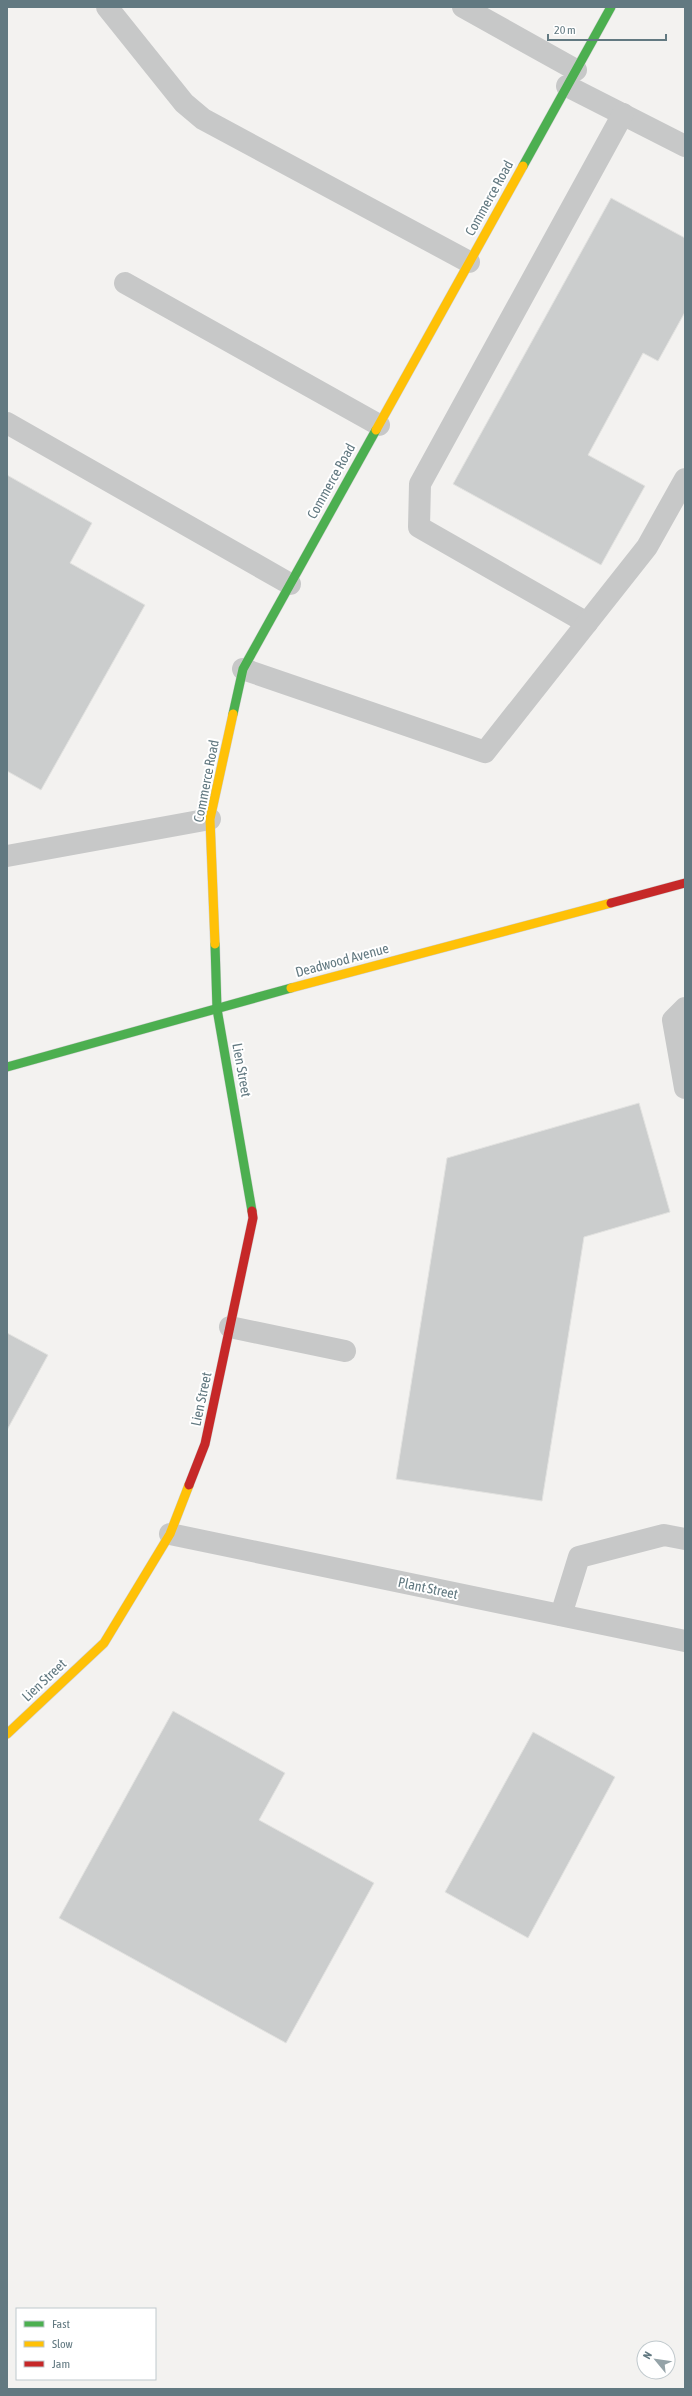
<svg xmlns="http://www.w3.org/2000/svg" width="692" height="2396" viewBox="0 0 692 2396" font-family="'Asap Condensed',sans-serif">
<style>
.building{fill:#cbcdcd;stroke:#e2e2e0}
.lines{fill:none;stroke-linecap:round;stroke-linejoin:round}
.fast-casing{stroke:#cfd0d0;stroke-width:10}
.slow-casing{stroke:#cfd0d0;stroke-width:10}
.jam-casing{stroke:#cfd0d0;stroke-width:10}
.lane{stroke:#c7c8c8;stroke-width:22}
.street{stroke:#c7c8c8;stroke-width:22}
.fast{stroke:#4caf50;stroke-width:9}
.slow{stroke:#ffc107;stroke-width:9}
.jam{stroke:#c62828;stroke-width:9}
.labels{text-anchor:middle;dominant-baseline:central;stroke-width:4;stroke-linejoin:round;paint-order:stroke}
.street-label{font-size:14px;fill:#627981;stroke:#fff}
</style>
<rect width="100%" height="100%" fill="#f3f2f0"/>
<g class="building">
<polygon points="611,198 685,238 685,312 658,361 643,353 588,455 645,486 601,565 453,484"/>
<polygon points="7,475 92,523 70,563 145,605 41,790 7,771"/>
<polygon points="639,1103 670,1212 584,1237 542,1501 396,1479 447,1158"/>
<polygon points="7,1333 48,1355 7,1430"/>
<polygon points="173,1711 285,1773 259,1820 374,1883 286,2043 59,1918"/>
<polygon points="533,1732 615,1777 528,1938 445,1892"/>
</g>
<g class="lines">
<defs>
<g id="fast">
<polyline points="523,166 611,7"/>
<polyline points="233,714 243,669 376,430"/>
<polyline points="215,944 217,1009 252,1211"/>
<polyline points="7,1067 291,988"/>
</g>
<g id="slow">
<polyline points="376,430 523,166"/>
<polyline points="215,944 210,819 233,714"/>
<polyline points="291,988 611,903"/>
<polyline points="7,1734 104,1643 170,1534 189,1485"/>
</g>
<g id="jam">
<polyline points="611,903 685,883"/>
<polyline points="189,1485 205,1444 253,1218 252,1211"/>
</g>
</defs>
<use href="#fast" class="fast-casing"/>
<use href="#slow" class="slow-casing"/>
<use href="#jam" class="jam-casing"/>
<g class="lane">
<polyline points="107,7 184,103 203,119 469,262"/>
<polyline points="463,7 576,70"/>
<polyline points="567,86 685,146"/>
<polyline points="125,283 379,425"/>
<polyline points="7,423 290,584"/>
<polyline points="587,623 419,527 420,484 623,114"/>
<polyline points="243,669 485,752 647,547 685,479"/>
<polyline points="7,856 210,819"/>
<polyline points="685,1008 673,1020 685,1088"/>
<polyline points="230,1327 345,1351"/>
<polyline points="561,1615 579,1557 664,1535 685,1539"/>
</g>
<polyline class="street" points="170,1534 685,1641"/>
<use href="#fast" class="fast"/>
<use href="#slow" class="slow"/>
<use href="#jam" class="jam"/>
</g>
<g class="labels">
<g class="street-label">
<text transform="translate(489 198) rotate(-61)">Commerce Road</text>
<text transform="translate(331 481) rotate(-61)">Commerce Road</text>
<text transform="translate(206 781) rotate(-79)">Commerce Road</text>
<text transform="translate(342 960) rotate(-15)">Deadwood Avenue</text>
<text transform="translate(242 1070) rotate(80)">Lien Street</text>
<text transform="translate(201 1399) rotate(-78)">Lien Street</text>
<text transform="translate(428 1588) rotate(12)">Plant Street</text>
<text transform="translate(44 1680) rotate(-43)">Lien Street</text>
</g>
</g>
<rect width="692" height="2396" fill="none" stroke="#627981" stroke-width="16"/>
<rect x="16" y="2308" width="140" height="72" fill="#ffffff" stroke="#c0c9cd"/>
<rect x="24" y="2321" width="20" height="6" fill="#4caf50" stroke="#c0c9cd"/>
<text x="52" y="2328" font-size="12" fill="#627981">Fast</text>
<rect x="24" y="2341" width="20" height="6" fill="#ffc107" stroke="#c0c9cd"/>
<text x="52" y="2348" font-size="12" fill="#627981">Slow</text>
<rect x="24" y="2361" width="20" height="6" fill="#c62828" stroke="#c0c9cd"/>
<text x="52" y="2368" font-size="12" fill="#627981">Jam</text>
<g transform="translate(656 2360) rotate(299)"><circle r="19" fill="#ffffff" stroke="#c0c9cd"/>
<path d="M0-3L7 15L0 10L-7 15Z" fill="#95a3a8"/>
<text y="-6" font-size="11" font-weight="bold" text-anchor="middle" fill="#627981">N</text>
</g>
<path d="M548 34v6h118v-6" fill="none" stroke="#627981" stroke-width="2"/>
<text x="554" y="34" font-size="12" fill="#627981" stroke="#ffffff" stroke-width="3" paint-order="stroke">20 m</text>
</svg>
